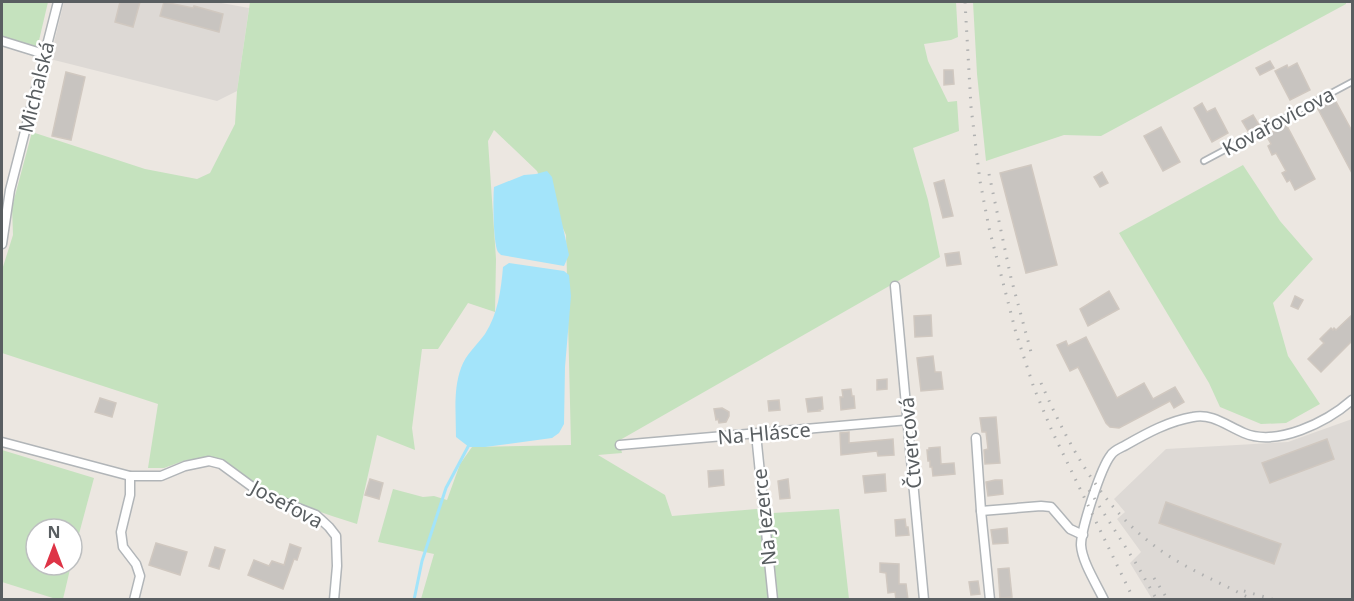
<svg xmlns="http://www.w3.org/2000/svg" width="1354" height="601" viewBox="0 0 1354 601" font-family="'Noto Sans',sans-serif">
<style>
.industrial{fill:#ddd9d5}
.green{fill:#c5e2be}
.water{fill:#a3e4fa}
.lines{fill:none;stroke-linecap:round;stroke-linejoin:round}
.stream{stroke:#a3e4fa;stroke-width:3}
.building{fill:#c8c4c0;stroke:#d0c8c0;stroke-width:1.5}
.lane-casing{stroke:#b1b5b8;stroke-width:8}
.street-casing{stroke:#b1b5b8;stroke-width:11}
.lane{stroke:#fff;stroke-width:4.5}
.street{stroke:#fff;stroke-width:8}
.rail{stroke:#b0b1b1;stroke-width:3;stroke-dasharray:1.5 8;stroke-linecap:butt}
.labels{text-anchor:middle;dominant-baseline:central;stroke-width:5;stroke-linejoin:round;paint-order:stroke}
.street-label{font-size:20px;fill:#595e61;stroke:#fff}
</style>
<rect width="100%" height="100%" fill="#ece7e1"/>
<g class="industrial">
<polygon points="64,2 216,2 249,8 237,91 217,101 50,59"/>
<polygon points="1352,419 1352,599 1152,599 1130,563 1141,552 1117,519 1125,512 1114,499 1166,449 1288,442"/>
</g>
<g class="green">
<polygon points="2,2 48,2 37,49 2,38"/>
<polygon points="250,2 956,2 958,37 951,40 924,44 928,61 948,102 957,101 959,131 913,148 928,200 940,257 620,440 620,445 622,453 598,455 665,495 672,516 757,509 773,513 839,509 849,599 421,599 434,554 378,542 393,489 423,497 434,496 447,500 460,464 472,447 571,445 566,235 537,171 494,130 488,141 496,259 495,312 468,303 438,349 422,349 412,428 415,450 377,435 357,524 332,516 266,493 218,458 186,460 164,468 148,468 158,404 2,353 2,270 13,235 12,207 32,132 145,169 197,179 210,173 235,124 237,91"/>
<polygon points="973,2 1346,2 1346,4 1101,136 1064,135 986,161 977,74"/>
<polygon points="1243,165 1280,221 1313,259 1273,303 1288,356 1320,404 1286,423 1261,424 1220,407 1209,383 1119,233"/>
<polygon points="2,450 94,478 72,560 72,529 36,529 36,565 71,565 63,599 56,599 2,582"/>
</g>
<g class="water">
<path d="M547 171 552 177 569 255 564 266 501 255C500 254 499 253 498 252 493 243 493 198 494 187L524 175 536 174Z"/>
<path d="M509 263 564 271 569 275 571 296 565 367 564 424 559 433 552 438 485 447H469L456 437C456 414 453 390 461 368 466 354 477 345 485 334 498 314 501 290 503 267Z"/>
</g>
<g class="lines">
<polyline class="stream" points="414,600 422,561 446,488 470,443"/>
</g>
<g class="building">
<polygon points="120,2 140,2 133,27 115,22"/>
<polygon points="164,2 193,8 194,6 223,14 219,32 160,16"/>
<polygon points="1270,61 1274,68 1260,75 1256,68"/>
<polygon points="1297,63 1310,90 1290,100 1275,71 1287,65 1288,68"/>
<polygon points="944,70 953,70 954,84 944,85"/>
<polygon points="66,72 85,77 71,140 52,136"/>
<polygon points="1334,98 1353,133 1353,175 1317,107"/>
<polygon points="1202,103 1207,112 1215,108 1228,133 1212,142 1194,108"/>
<polygon points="1253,115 1259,125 1248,131 1242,121"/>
<polygon points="1286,124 1315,179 1295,190 1290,180 1287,182 1282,173 1286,171 1276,153 1272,155 1268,146 1271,144 1266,135"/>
<polygon points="1161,127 1180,162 1163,171 1144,136"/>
<polygon points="1031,165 1057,265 1026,273 1000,173"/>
<polygon points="1102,172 1108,183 1100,187 1094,177"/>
<polygon points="944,180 953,216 943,218 934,183"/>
<polygon points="959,252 961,264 947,266 945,254"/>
<polygon points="1109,291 1119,309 1088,326 1080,309"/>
<polygon points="1295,296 1303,300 1298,309 1291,306"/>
<polygon points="1353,314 1353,340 1321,372 1308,359 1324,343 1320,339 1331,328 1333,330 1334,328 1336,330"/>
<polygon points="931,315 932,336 915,337 914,316"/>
<polygon points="1086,337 1117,398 1144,383 1153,399 1175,387 1184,402 1174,408 1170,401 1119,428 1110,427 1106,423 1078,367 1070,371 1057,345 1066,341 1068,346"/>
<polygon points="933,356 935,372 941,372 943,389 921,391 917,358"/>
<polygon points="887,379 887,389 877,390 877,380"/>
<polygon points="851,389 852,396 854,396 855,408 841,410 840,397 843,397 842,390"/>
<polygon points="822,397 823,409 819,410 820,411 808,412 806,399"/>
<polygon points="100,398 116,403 112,417 95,412"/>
<polygon points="779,400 780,410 769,411 768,401"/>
<polygon points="722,408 729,412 729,416 726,422 719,423 718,419 716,420 714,409"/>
<polygon points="996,417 1000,463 985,464 984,450 988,449 986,432 982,432 980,418"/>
<polygon points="849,432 849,443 893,439 894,455 878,456 877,451 841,455 840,433"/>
<polygon points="1327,439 1334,459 1270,483 1262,463"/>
<polygon points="940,447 941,464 954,463 955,474 933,476 932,467 930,467 930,461 928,461 927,450 929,450 929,448"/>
<polygon points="723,470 724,485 709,487 708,471"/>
<polygon points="885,474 886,491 865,493 863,476"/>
<polygon points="370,479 383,483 379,499 365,495"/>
<polygon points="788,479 790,498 780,499 778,481"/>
<polygon points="995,480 1002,480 1003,494 988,496 986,482"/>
<polygon points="1166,502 1281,544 1274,564 1159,523"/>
<polygon points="905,519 906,527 908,527 909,535 896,536 895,520"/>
<polygon points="1007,528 1008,543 993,544 991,530"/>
<polygon points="156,543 187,552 180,575 149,565"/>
<polygon points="290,544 301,548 297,560 294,559 283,589 248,575 254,560 269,566 272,561 284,565"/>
<polygon points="215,547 225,550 219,569 209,566"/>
<polygon points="880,563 899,564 899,584 906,584 908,600 896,600 895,592 888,593 886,573 880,572"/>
<polygon points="1009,568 1012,597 1000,598 998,569"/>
<polygon points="978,581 980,594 971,595 969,582"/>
</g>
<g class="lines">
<defs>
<polyline id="lane" points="1204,161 1352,82"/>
<g id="street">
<polyline points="2,41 44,54"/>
<polyline points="2,244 10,190 58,2"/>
<polyline points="895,286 924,600"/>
<polyline points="756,434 773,600"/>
<polyline points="976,438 981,511 990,600"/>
<polyline points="2,442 130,476 161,476 185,466 209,461 221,464 262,494 316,515 329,527 336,536 337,566 334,600"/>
<polyline points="620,445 908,420"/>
<polyline points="130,476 130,495 121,532 123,547 136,564 140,576 134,600"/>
<polyline points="981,511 1041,506 1051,507 1070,529 1083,535"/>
<path d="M1104 600C1097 585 1082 562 1081 545 1081 529 1101 467 1111 455 1114 450 1121 448 1126 445 1147 433 1169 421 1193 417 1212 413 1227 426 1244 433 1277 447 1327 422 1352 400"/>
</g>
</defs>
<use href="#lane" class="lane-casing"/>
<use href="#street" class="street-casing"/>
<use href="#lane" class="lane"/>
<use href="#street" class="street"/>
<g class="rail">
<polyline points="965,2 971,107 980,181 989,228 1016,333 1034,388 1052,431 1134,600"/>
<polyline points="989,174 1011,278 1031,352"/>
<path d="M1041 383C1068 444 1101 507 1156 547 1185 569 1220 582 1253 600"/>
<polyline points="1089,490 1137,565 1157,600"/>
<polyline points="1154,578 1168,600"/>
<polyline points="1244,591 1275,600"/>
</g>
</g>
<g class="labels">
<g class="street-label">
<text transform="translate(36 87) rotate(-76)">Michalská</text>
<text transform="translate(1278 121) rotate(-28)">Kovařovicova</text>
<text transform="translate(764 433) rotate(-5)">Na Hlásce</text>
<text transform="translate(910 443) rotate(-95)">Čtvercová</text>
<text transform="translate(287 504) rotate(28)">Josefova</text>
<text transform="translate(764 517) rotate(-96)">Na Jezerce</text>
</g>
</g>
<rect width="1354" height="601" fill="none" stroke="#595e61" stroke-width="6"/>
<g transform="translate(54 547)"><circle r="28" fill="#ffffff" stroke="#bdbfc0" stroke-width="1.5"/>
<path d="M0-4.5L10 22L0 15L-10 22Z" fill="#de3446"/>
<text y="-9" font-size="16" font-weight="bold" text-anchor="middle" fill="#595e61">N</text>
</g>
</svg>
